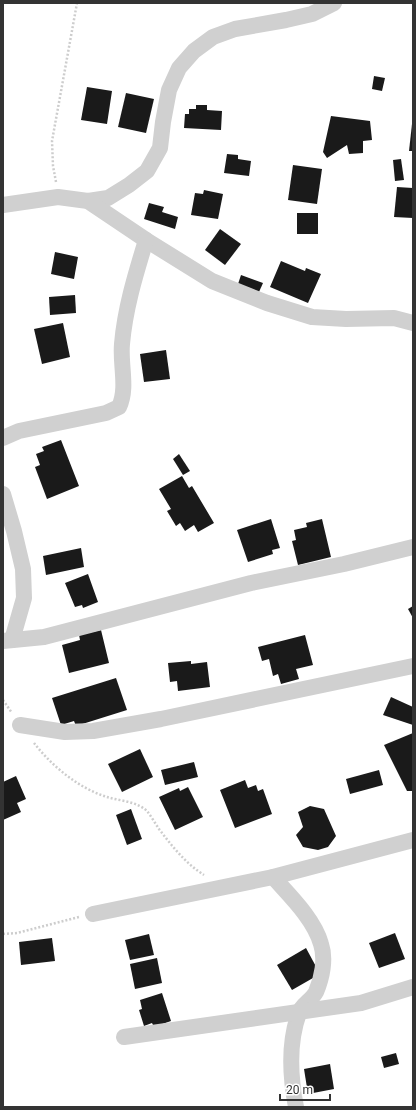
<svg xmlns="http://www.w3.org/2000/svg" width="416" height="1110" viewBox="0 0 416 1110" font-family="Roboto,sans-serif">
<style>
.building{fill:#1a1a1a}
.lines{fill:none;stroke-linecap:round;stroke-linejoin:round}
.path{stroke:#cdcdcd;stroke-width:2.5;stroke-dasharray:2 2;stroke-linecap:butt}
.minor{stroke:#d0d0d0;stroke-width:16}
</style>
<rect width="100%" height="100%" fill="#fff"/>
<g class="building">
<polygon points="374,76 385,78 382,91 372,89"/>
<polygon points="87,87 112,91 107,124 81,120"/>
<polygon points="126,93 154,99 146,133 118,127"/>
<polygon points="196,105 207,105 207,110 222,111 221,130 184,128 185,114 189,114 189,109 196,109"/>
<polygon points="331,116 370,121 372,140 363,141 363,153 349,154 347,145 327,158 323,152"/>
<polygon points="412,124 413,125 413,151 409,151"/>
<polygon points="227,154 238,155 238,159 251,161 249,176 224,173"/>
<polygon points="401,159 404,180 395,181 393,160"/>
<polygon points="293,165 322,169 317,204 288,200"/>
<polygon points="397,187 413,188 413,218 394,217"/>
<polygon points="204,190 223,194 218,219 191,215 195,193 203,194"/>
<polygon points="149,203 164,207 162,212 178,217 175,229 144,219"/>
<rect x="297" y="213" width="21" height="21"/>
<polygon points="220,229 241,244 225,265 205,250"/>
<polygon points="55,252 78,257 74,279 51,274"/>
<polygon points="281,261 305,271 306,268 321,274 308,303 270,287"/>
<polygon points="241,275 263,283 259,292 238,284"/>
<polygon points="75,295 76,313 50,315 49,297"/>
<polygon points="63,323 70,357 42,364 34,329"/>
<polygon points="166,350 170,379 144,382 140,354"/>
<polygon points="61,440 79,486 47,499 35,467 40,465 36,454 44,451 42,447"/>
<polygon points="179,454 190,471 183,475 173,459"/>
<polygon points="182,476 189,488 192,486 214,523 198,532 194,525 185,531 180,523 176,526 167,511 171,509 159,489"/>
<polygon points="271,519 280,548 272,550 273,554 248,562 237,530"/>
<polygon points="322,519 331,557 298,565 292,541 296,540 294,530 307,527 306,523"/>
<polygon points="81,548 84,567 46,575 43,556"/>
<polygon points="88,574 98,602 83,608 82,605 75,607 65,583"/>
<polygon points="413,606 413,618 408,609"/>
<polygon points="101,630 109,663 69,673 62,645 80,640 79,635"/>
<polygon points="305,635 313,665 296,669 299,679 281,684 278,674 273,676 269,659 262,661 258,647"/>
<polygon points="191,661 191,664 207,662 210,687 178,691 177,681 170,682 168,663"/>
<polygon points="116,678 127,710 76,726 74,721 61,725 52,698"/>
<polygon points="391,697 413,707 413,725 383,715"/>
<polygon points="413,733 413,791 407,791 384,745"/>
<polygon points="140,749 153,777 122,792 108,764"/>
<polygon points="194,762 198,777 165,785 161,770"/>
<polygon points="379,770 383,785 350,794 346,779"/>
<polygon points="16,776 26,799 17,803 21,812 3,820 3,782"/>
<polygon points="245,780 248,788 256,785 258,791 263,789 272,814 235,828 220,790"/>
<polygon points="188,787 203,817 175,830 159,797 179,788 180,791"/>
<polygon points="310,806 324,809 336,836 328,847 318,850 303,847 296,835 303,827 298,812"/>
<polygon points="131,809 142,839 127,845 116,815"/>
<polygon points="395,933 405,959 379,968 369,943"/>
<polygon points="149,934 154,955 130,960 125,940"/>
<polygon points="52,938 55,961 21,965 19,942"/>
<polygon points="306,948 320,974 292,990 277,965"/>
<polygon points="157,958 162,983 135,989 130,964"/>
<polygon points="162,993 171,1021 154,1027 152,1023 144,1026 139,1010 142,1009 140,1000"/>
<polygon points="396,1053 399,1064 384,1068 381,1057"/>
<polygon points="330,1064 334,1089 308,1094 304,1069"/>
</g>
<g class="lines">
<g class="path">
<polyline points="56,182 53,166 52,141 77,3"/>
<polyline points="3,700 12,713"/>
<path d="M34 743C52 766 78 788 107 797 120 801 136 801 147 811 151 816 155 823 159 829 172 846 185 863 204 875"/>
<polyline points="3,934 17,933 79,917"/>
</g>
<g class="minor">
<polyline points="88,201 108,198 129,185 147,171 160,148 163,122 169,90 179,68 194,51 213,37 235,29 286,20 312,14 334,3"/>
<polyline points="3,205 58,197 88,201 146,240 212,281 267,303 312,317 346,319 394,318 413,323"/>
<path d="M3 438 19 431 106 413 119 407C128 388 120 365 122 344 125 308 136 273 146 240"/>
<polyline points="3,494 14,531 23,569 24,598 12,640"/>
<polyline points="3,641 44,637 251,583 344,564 413,547"/>
<polyline points="20,725 65,732 93,731 161,719 413,666"/>
<path d="M273 877C290 896 314 919 321 944 326 959 322 978 316 992 312 1000 301 1005 299 1013 288 1043 290 1076 296 1107"/>
<polyline points="93,914 273,877 413,840"/>
<polyline points="124,1037 361,1003 413,987"/>
</g>
</g>
<rect width="416" height="1110" fill="none" stroke="#333333" stroke-width="8"/>
<path d="M280 1094v6h50v-6" fill="none" stroke="#333333" stroke-width="2"/>
<text x="286" y="1094" font-size="12" fill="#333333" stroke="#ffffff" stroke-width="3" paint-order="stroke">20 m</text>
</svg>
